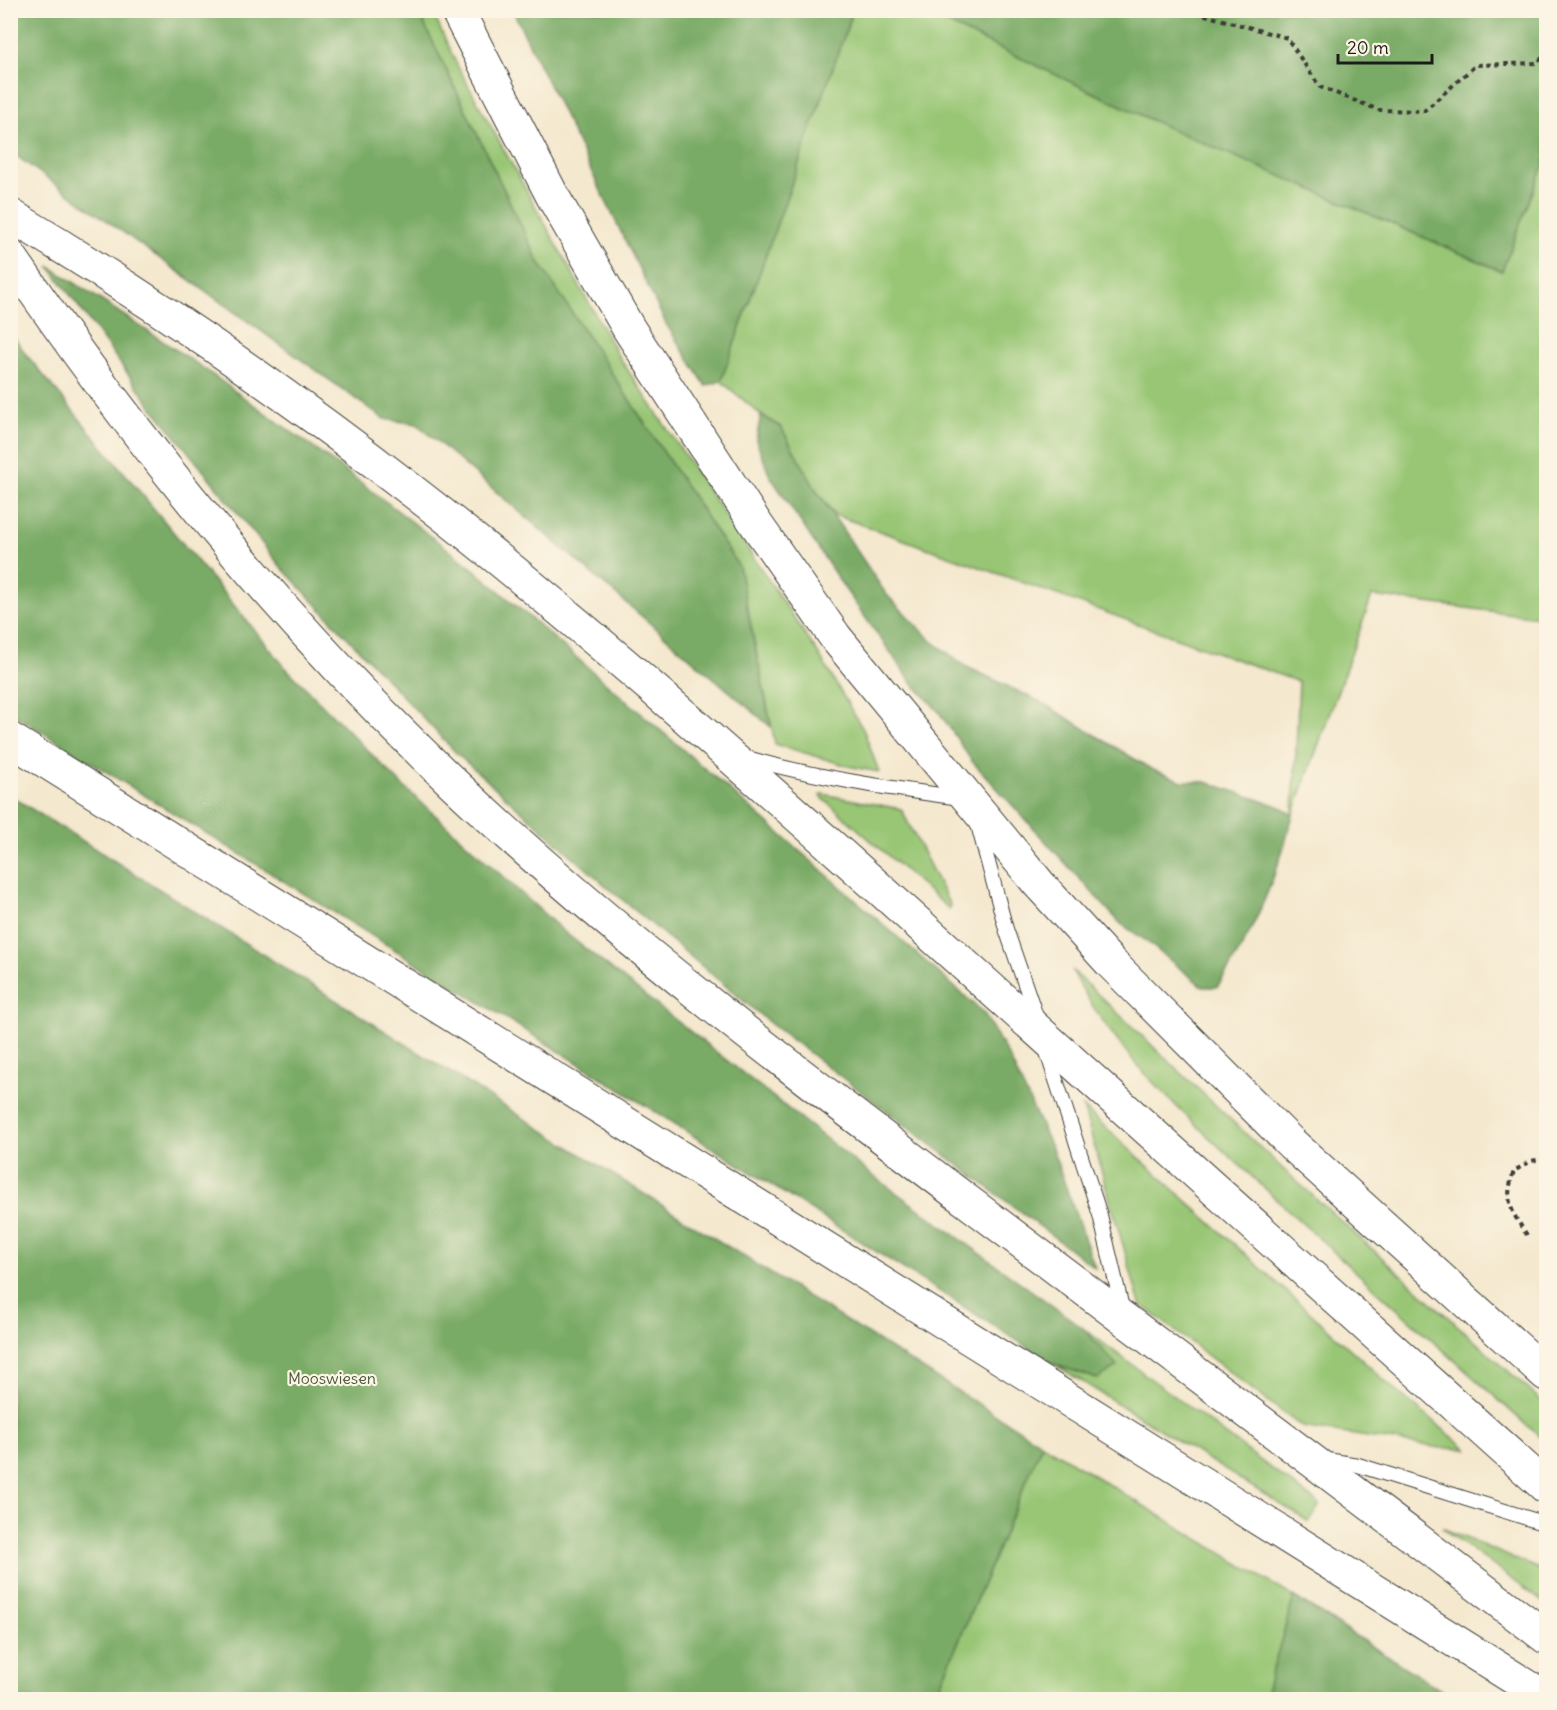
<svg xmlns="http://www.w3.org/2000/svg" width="1557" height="1710" viewBox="0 0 1557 1710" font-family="Delius,sans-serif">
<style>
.green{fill:#98c674;stroke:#5a7148;stroke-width:1.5}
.forest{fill:#7aab66;stroke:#4b6441;stroke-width:1.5}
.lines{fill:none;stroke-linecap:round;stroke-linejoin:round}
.lane-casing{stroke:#3c3b37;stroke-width:16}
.highway-casing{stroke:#3c3b37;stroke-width:35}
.path{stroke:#3c3b37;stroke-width:4;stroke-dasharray:4.5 4.5;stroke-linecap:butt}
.lane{stroke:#fff;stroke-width:14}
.highway{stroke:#fff;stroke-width:33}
.labels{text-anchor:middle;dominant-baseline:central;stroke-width:4.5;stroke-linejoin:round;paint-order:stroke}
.park-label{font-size:16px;fill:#47583b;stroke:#fcf5e5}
</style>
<rect width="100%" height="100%" fill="#fcf5e5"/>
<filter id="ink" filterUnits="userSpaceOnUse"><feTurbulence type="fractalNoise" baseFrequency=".0167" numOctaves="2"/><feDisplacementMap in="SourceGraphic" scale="12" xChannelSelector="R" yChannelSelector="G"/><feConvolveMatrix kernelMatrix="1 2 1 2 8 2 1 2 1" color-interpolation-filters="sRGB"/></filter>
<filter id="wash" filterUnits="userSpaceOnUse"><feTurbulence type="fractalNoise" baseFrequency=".008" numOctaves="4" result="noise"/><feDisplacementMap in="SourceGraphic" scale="24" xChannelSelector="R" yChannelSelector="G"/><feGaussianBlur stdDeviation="1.35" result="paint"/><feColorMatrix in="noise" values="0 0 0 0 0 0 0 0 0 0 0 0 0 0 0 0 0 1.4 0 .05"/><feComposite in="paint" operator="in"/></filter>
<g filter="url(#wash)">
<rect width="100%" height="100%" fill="#f4e8ce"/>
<g class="green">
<polygon points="418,11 432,11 458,67 619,357 819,655 864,731 879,772 848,766 775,744 739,567 538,261"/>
<polygon points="853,11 921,11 1164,126 1501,271 1546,158 1546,618 1372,596 1293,815 1299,682 835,515 816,490 781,427 761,415 721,381"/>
<polygon points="822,794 901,809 950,905 949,909 820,796"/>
<path d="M1072 970 1282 1168 1546 1405V1443C1451 1356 1354 1272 1260 1184 1190 1120 1115 1056 1072 970Z"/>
<polygon points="1083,1107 1393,1388 1467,1449 1441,1448 1302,1427 1140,1304"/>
<polygon points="1083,1328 1320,1505 1309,1522 1054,1364 1097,1379 1116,1366"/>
<polygon points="1042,1444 1294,1597 1264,1699 934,1700"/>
<polygon points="1442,1528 1546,1572 1546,1605 1536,1597"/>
</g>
<g class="forest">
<polygon points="11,10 418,11 538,261 739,567 771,727 417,424 384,419 11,152"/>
<polygon points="513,11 853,11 721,381 706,386 666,324"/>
<polygon points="921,11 1546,11 1546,158 1502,271 1164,126"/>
<polygon points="49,266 199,365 351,475 475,570 769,824 983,1012 1010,1059 1053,1151 1095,1268 771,1024 606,886 457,754 281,567 152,407"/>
<polygon points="10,331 25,353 285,667 402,785 563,931 872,1175 1083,1328 1117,1366 1098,1379 1054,1364 583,1066 11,713"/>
<path d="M761 415 781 427 816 490 886 594 932 641 967 667 1041 702 1151 769 1182 781 1206 782 1281 807 1293 815C1277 876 1253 935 1217 987H1203L1145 940 1121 924 971 760 939 712 910 680 845 589 770 476 756 440Z"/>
<polygon points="11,796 1042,1444 934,1699 11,1699"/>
<polygon points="1294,1597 1455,1699 1264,1699"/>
</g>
</g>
<g filter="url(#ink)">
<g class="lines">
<defs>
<g id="lane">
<path d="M747 758C817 778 888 788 961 798"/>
<polyline points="978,825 1006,929 1037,1019"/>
<polyline points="1045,1046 1100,1215 1123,1312"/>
<polyline points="1327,1460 1358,1465 1546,1524"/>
</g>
<g id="highway">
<polyline points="457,10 552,195 629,329 756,524 836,638 1039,884 1112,964 1292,1144 1546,1374"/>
<path d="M10 215C150 299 286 393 415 493 577 618 729 755 881 890 1104 1088 1325 1288 1546 1487"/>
<path d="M10 256C139 446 286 625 453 783 615 936 793 1070 971 1204 1163 1349 1355 1492 1546 1637"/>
<polyline points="10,739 1546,1698"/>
</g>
</defs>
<use href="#lane" class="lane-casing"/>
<use href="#highway" class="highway-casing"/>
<g class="path">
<polyline points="1187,10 1287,38 1320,87 1379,110 1424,111 1476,65 1538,63 1546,53"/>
<path d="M1527 1235C1510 1210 1504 1200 1514 1171L1531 1161 1546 1158"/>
</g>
<use href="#lane" class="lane"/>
<use href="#highway" class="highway"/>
</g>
</g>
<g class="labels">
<g class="park-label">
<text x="332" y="1378">Mooswiesen</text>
</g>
</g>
<rect width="1557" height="1710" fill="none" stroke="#fcf5e5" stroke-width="36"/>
<path d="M1338 54v9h94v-9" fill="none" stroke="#1c1c1c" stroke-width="3"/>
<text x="1347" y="54" font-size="18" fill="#1c1c1c" stroke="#fcf5e5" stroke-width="4.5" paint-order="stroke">20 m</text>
</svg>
